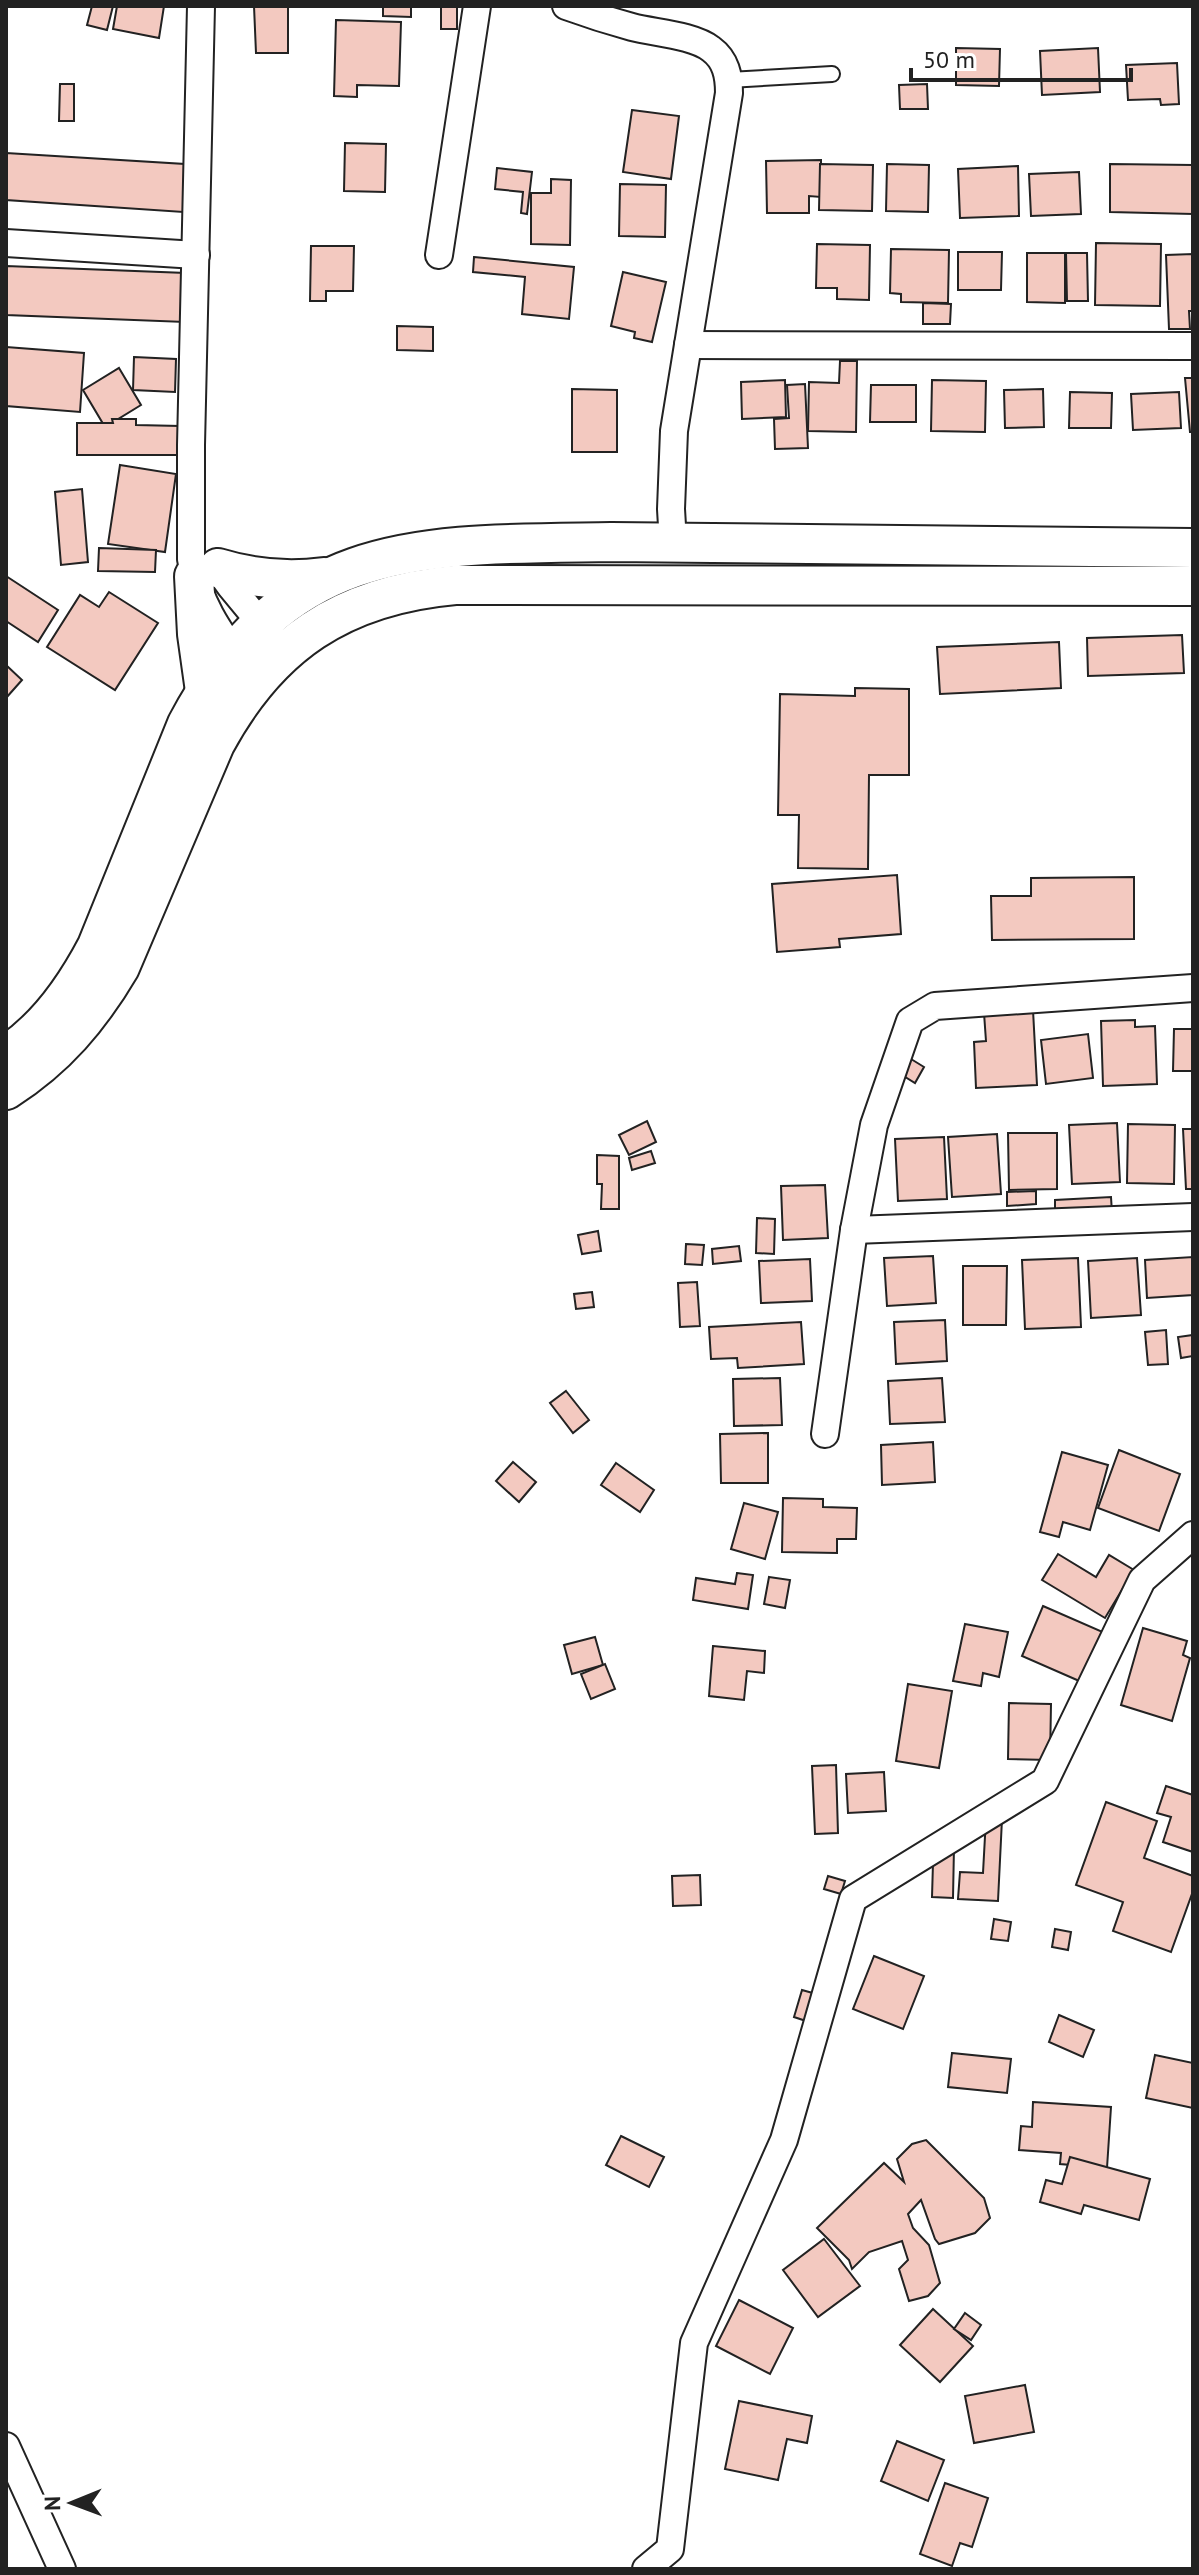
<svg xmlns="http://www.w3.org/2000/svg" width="1199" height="2575" viewBox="0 0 1199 2575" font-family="'PT Sans',sans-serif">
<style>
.building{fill:#f3c9c0;stroke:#222;stroke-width:2}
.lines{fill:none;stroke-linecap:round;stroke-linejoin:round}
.lane-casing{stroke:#222;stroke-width:18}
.street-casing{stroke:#222;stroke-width:30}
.secondary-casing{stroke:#222;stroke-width:42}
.lane{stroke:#fff;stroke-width:14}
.street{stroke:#fff;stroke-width:26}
.secondary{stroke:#fff;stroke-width:38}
</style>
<rect width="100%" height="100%" fill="#fff"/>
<g class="building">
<polygon points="92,6 113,6 107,30 87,25"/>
<polygon points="117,6 164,6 159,38 113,29"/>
<polygon points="254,6 288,6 288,53 256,53"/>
<polygon points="383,6 411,6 411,17 383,16"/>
<rect x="441" y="6" width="16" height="23"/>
<polygon points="336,20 401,22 399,86 357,85 357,97 334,96"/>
<polygon points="956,48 1000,49 999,86 956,85"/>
<polygon points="1098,48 1100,92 1042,95 1040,51"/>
<polygon points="1177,63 1179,104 1161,105 1160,99 1128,100 1126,65"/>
<polygon points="60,84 74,84 74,121 59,121"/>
<polygon points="927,84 928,109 900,109 899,85"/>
<polygon points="632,110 679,116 671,179 623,172"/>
<polygon points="345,143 386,144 385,192 344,191"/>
<polygon points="6,153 201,165 198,213 6,200"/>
<polygon points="821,160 821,197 809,196 809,213 767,213 766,161"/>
<polygon points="820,164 873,165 872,211 819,210"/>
<polygon points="887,164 929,165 928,212 886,211"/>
<polygon points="1110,164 1193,165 1193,214 1110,212"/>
<polygon points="1018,166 1019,216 960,218 958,169"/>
<polygon points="497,168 532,172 527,214 521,213 523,192 495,189"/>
<polygon points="1079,172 1081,214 1031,216 1029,174"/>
<polygon points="551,179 571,180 570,245 531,244 531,193 551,193"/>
<polygon points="620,184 666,185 665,237 619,236"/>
<polygon points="1096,243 1161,244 1160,306 1095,305"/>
<polygon points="817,244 870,245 869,300 837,299 837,288 816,288"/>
<polygon points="311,246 354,246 353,291 326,291 326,301 310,301"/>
<polygon points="891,249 949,250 948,303 901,302 901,294 890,293"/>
<polygon points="958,252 1002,252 1001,290 958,290"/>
<polygon points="1027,253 1065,253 1065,303 1027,302"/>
<polygon points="1066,253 1087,253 1088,301 1067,301"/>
<polygon points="1193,254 1193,311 1189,311 1190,329 1169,329 1166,255"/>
<polygon points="474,257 574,267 569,319 522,314 525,277 473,272"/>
<polygon points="6,266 186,273 185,322 6,315"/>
<polygon points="623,272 666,282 652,342 634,338 635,332 611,326"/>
<polygon points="923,303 951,304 950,324 923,324"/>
<polygon points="397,326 433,327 433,351 397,350"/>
<polygon points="6,347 84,353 80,412 6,406"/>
<polygon points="134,357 176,359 175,392 133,390"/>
<polygon points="840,361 857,361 856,432 808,431 809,382 839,383"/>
<polygon points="119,368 141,405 105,427 83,390"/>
<polygon points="1185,378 1193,378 1193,432 1190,432"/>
<polygon points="785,380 786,417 742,419 741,382"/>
<polygon points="932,380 986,381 985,432 931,431"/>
<polygon points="805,384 808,448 775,449 774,419 789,418 787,385"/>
<polygon points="871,385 916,385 916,422 870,422"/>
<polygon points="572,389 617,390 617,452 572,452"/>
<polygon points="1043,389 1044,427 1005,428 1004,390"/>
<polygon points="1070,392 1112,393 1111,428 1069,428"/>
<polygon points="1179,392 1181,428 1133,430 1131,394"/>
<polygon points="112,419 136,419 136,425 180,426 180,455 77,455 77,423 113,423"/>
<polygon points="120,465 176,474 165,552 108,544"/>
<polygon points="82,489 88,562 61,565 55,492"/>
<polygon points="99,548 156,550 155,572 98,571"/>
<polygon points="6,576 58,610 38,642 6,621"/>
<polygon points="109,592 158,623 115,690 47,647 80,595 99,607"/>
<polygon points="1182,635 1184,673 1088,676 1087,638"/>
<polygon points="1059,642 1061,688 940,694 937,647"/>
<polygon points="6,665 22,680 6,698"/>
<polygon points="855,688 909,689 909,775 869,775 868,869 798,868 799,815 778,815 780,694 855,696"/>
<polygon points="897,875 901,934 839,939 840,947 777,952 772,884"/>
<polygon points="1134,877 1134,939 992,940 991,896 1031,896 1031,878"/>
<polygon points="1033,1010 1037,1085 976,1088 974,1042 986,1041 984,1013"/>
<polygon points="1135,1020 1135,1027 1155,1026 1157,1084 1103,1086 1101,1021"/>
<polygon points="1174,1029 1193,1029 1193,1071 1173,1071"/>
<polygon points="1088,1034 1093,1078 1046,1084 1041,1040"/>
<polygon points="911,1059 924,1067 915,1083 902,1075"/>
<polygon points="647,1121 656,1142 629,1155 619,1135"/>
<polygon points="1117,1123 1120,1182 1072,1184 1069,1125"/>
<polygon points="1128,1124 1175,1125 1174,1184 1127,1183"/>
<polygon points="1183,1129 1193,1129 1193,1189 1186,1189"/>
<polygon points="1008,1133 1057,1133 1057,1189 1009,1190"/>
<polygon points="997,1134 1001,1194 952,1197 948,1137"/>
<polygon points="944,1137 947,1199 898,1201 895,1139"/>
<polygon points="651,1151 655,1163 632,1170 629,1158"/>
<polygon points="597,1155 619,1156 619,1209 601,1209 602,1184 597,1184"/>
<polygon points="825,1185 828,1238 783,1240 781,1186"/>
<polygon points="1036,1191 1036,1204 1007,1206 1007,1192"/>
<polygon points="1111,1197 1112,1213 1055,1216 1055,1200"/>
<polygon points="757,1218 775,1219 774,1254 756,1253"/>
<polygon points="598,1231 601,1251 582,1254 578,1235"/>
<polygon points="686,1244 704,1245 702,1265 685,1264"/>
<polygon points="739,1246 741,1261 713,1264 712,1249"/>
<polygon points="933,1256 936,1303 887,1306 884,1258"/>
<polygon points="1193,1257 1193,1295 1147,1298 1145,1260"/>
<polygon points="1078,1258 1081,1327 1025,1329 1022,1260"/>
<polygon points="1137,1258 1141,1315 1091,1318 1088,1261"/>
<polygon points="810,1259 812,1301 761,1303 759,1261"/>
<polygon points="963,1266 1007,1266 1006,1325 963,1325"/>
<polygon points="697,1282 700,1326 680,1327 678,1283"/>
<polygon points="592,1292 594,1307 576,1309 574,1294"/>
<polygon points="945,1320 947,1361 896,1364 894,1322"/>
<polygon points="801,1322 804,1364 738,1368 737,1358 711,1359 709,1327"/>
<polygon points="1166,1330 1168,1364 1148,1365 1145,1332"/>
<polygon points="1193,1335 1193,1356 1181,1358 1178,1337"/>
<polygon points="780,1378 782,1425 734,1426 733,1379"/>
<polygon points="942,1378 945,1422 890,1424 888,1381"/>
<polygon points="566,1391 589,1420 573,1433 550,1403"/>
<polygon points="768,1433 768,1483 721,1483 720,1434"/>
<polygon points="933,1442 935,1482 882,1485 881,1445"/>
<polygon points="1119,1450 1180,1474 1159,1531 1098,1508"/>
<polygon points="1062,1452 1108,1465 1090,1530 1063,1522 1059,1537 1040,1532"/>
<polygon points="513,1462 536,1482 519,1502 496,1481"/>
<polygon points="616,1463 654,1490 640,1512 601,1485"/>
<polygon points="783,1498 823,1499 823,1507 857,1508 856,1539 837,1539 837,1553 782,1552"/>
<polygon points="744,1503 778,1512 765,1559 731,1549"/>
<polygon points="1058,1554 1096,1577 1109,1555 1134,1570 1105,1618 1042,1580"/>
<polygon points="737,1573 753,1575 748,1609 693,1600 696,1578 735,1584"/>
<polygon points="769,1577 790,1580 785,1608 764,1604"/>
<polygon points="1043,1606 1105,1633 1093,1687 1022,1656"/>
<polygon points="965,1624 1008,1632 999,1677 983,1673 981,1686 953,1681"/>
<polygon points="1143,1628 1187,1641 1183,1655 1190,1658 1172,1721 1121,1705"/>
<polygon points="595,1637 603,1665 572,1674 564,1645"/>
<polygon points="713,1646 765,1651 764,1673 747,1671 744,1700 709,1696"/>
<polygon points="605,1664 615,1689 591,1699 581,1674"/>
<polygon points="908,1684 952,1691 939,1768 896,1761"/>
<polygon points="1009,1703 1051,1704 1050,1760 1008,1759"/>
<polygon points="836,1765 838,1833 815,1834 812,1766"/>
<polygon points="884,1772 886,1811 848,1813 846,1774"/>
<polygon points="1166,1786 1193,1795 1193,1852 1163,1842 1171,1817 1157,1813"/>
<polygon points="1106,1802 1157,1821 1144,1858 1193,1876 1193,1891 1171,1952 1113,1931 1123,1902 1076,1885"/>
<polygon points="986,1818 1002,1819 998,1901 958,1899 960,1872 983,1873"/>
<polygon points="954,1847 953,1898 932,1897 933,1863"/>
<polygon points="700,1875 701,1905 673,1906 672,1876"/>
<polygon points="828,1876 845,1881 841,1894 824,1889"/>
<polygon points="994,1919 1011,1922 1008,1941 991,1939"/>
<polygon points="1055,1929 1071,1932 1068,1950 1052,1947"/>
<polygon points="874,1956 924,1976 903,2029 853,2009"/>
<polygon points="802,1990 827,1997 818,2025 794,2017"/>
<polygon points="1059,2015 1094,2030 1083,2057 1049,2042"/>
<polygon points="952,2053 1011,2059 1007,2093 948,2087"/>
<polygon points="1155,2055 1193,2063 1193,2108 1146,2098"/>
<polygon points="1033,2102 1111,2107 1107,2168 1060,2164 1061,2153 1019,2150 1021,2126 1032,2127"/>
<polygon points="621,2136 664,2157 649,2187 606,2165"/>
<polygon points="926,2140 984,2198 990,2218 975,2233 939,2244 935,2239 921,2200 908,2214 913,2228 929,2245 940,2283 928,2296 909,2301 899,2269 908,2260 902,2241 869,2252 852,2269 849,2260 817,2228 884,2163 904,2182 897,2159 912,2144"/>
<polygon points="1070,2157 1150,2179 1139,2220 1084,2205 1081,2214 1040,2202 1046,2180 1062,2184"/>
<polygon points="824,2239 860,2286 818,2317 783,2270"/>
<polygon points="739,2300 793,2328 770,2374 716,2346"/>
<polygon points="933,2309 973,2346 940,2382 900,2345"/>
<polygon points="965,2313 981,2325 971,2340 954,2329"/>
<polygon points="1025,2385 1034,2432 974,2443 965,2396"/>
<polygon points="739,2401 812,2416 807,2443 787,2439 778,2480 725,2469"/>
<polygon points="897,2441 944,2460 928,2501 881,2481"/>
<polygon points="945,2483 988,2498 972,2547 960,2543 952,2566 920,2554"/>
</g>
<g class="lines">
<defs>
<polyline id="lane" points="729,80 832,74"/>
<g id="street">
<path d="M201 6 191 445V559C197 600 219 632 243 664"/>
<path d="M566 6C588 14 610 21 632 27 655 33 693 35 711 49 726 60 729 76 729 93L674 431 671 509 673 543"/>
<polyline points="6,243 196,255"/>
<polyline points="439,255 477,6"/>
<polyline points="688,345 1193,346"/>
<polyline points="215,565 230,586 273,638"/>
<polyline points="854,1230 1193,1217"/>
<polyline points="825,1434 854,1230 874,1125 910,1021 935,1006 1193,988"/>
<polyline points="6,2446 62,2569"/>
<polyline points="646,2569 670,2549 694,2343 784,2140 853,1899 1045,1781 1142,1580 1193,1535"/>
</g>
<g id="secondary">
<path d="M218 568C254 579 287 582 324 577"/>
<polyline points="194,576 197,634 205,691"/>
<path d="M6 1055C47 1029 75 988 97 946L187 724C287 536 423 545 611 542L1193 548"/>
<path d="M6 1090C56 1058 90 1018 120 967L215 744C269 644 342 595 455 585L1193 586"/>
</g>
</defs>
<use href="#lane" class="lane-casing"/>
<use href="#street" class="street-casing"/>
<use href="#secondary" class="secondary-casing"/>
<use href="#lane" class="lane"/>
<use href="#street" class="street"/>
<use href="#secondary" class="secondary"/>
</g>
<rect width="1199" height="2575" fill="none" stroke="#222222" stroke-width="16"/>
<g transform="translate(72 2503) rotate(269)" stroke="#ffffff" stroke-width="6" paint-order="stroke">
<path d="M0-6L14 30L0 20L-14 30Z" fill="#222222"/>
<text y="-12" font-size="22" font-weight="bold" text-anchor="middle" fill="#222222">N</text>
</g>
<path d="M911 68v12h220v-12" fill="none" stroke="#222222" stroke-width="4"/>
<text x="923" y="68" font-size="24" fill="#222222" stroke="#ffffff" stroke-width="6" paint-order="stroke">50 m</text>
</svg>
